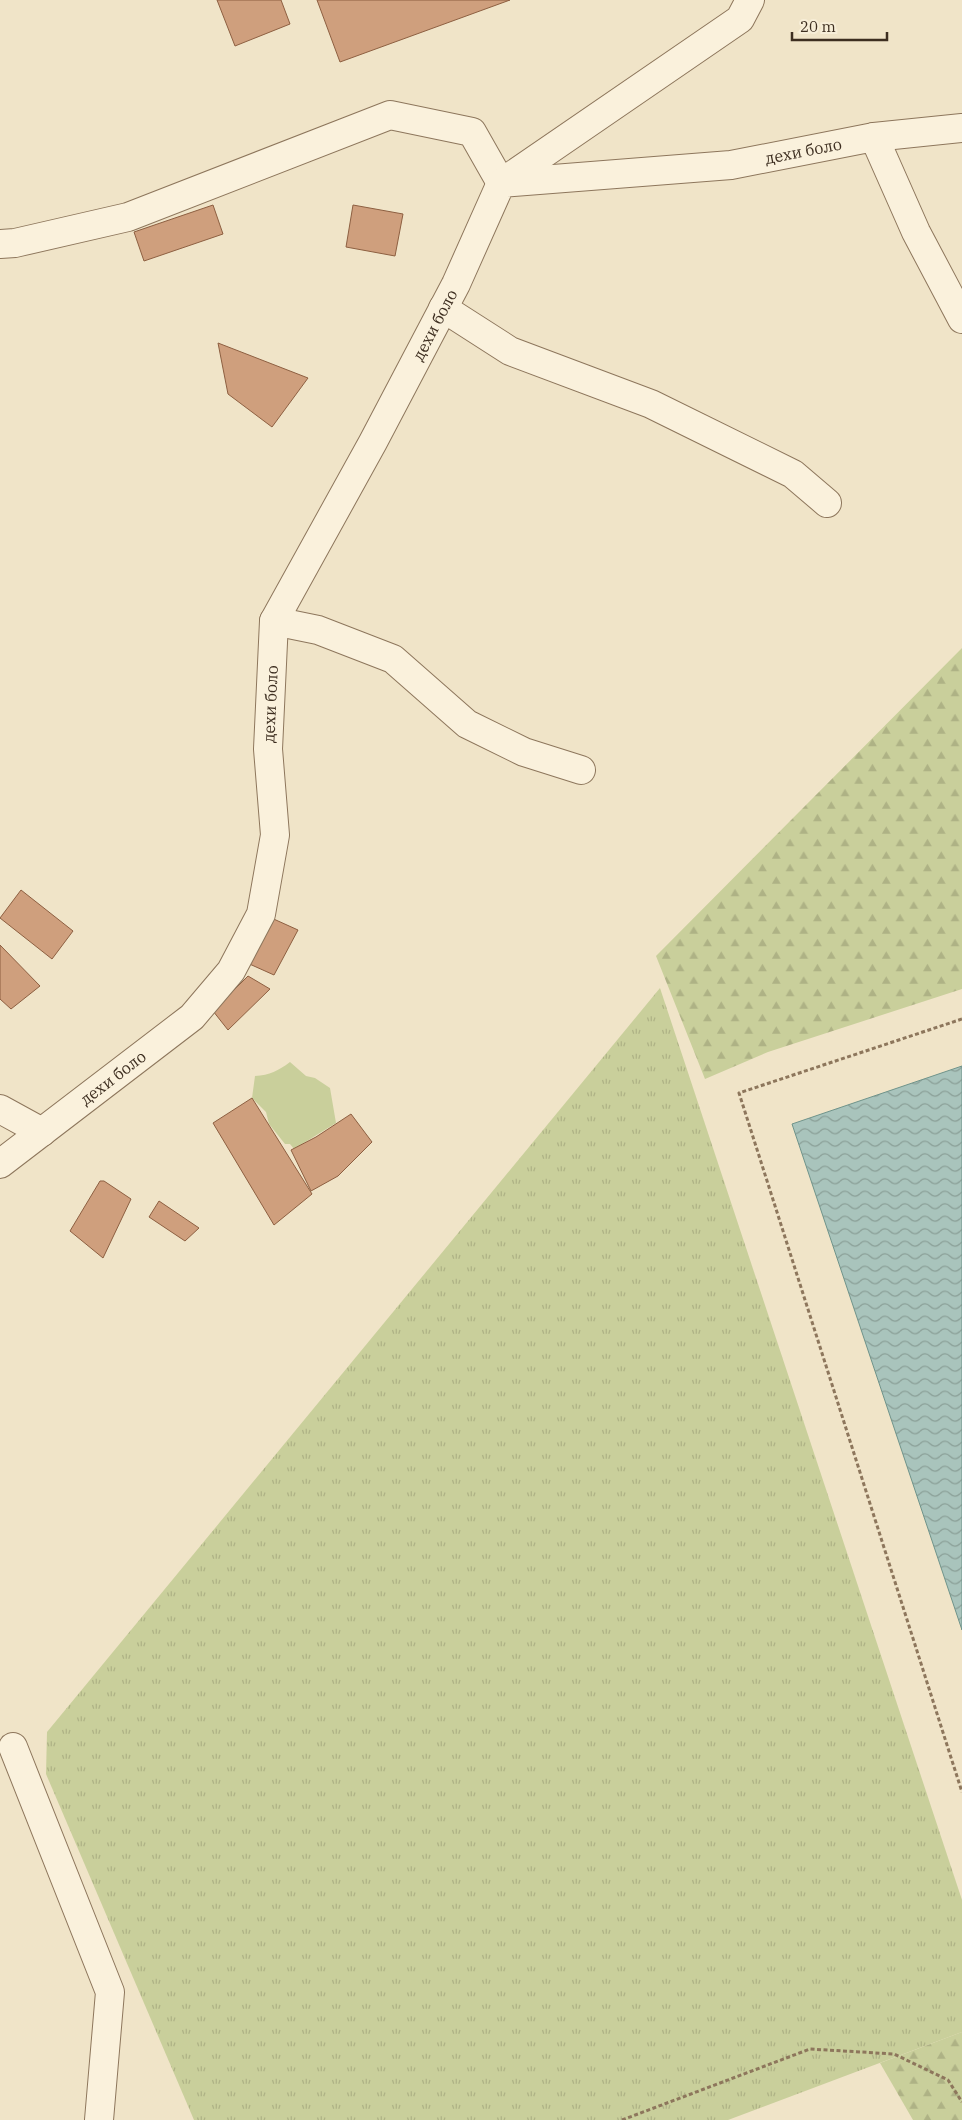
<svg xmlns="http://www.w3.org/2000/svg" width="962" height="2120" viewBox="0 0 962 2120" font-family="'IBM Plex Serif',serif">
<style>
.grass{fill:url(#grass-tufts)}
.forest{fill:url(#forest-firs)}
.park{fill:#c9cf9b}
.water{fill:url(#water-waves);stroke:#6f938a}
.building{fill:#cf9f7d;stroke:#8d5f41}
.lines{fill:none;stroke-linecap:round;stroke-linejoin:round}
.minor-casing{stroke:#8d765c;stroke-width:30}
.path{stroke:#8d765c;stroke-width:3;stroke-dasharray:4 2.5;stroke-linecap:butt}
.minor{stroke:#faf1dc;stroke-width:28}
.labels{text-anchor:middle;dominant-baseline:central;stroke-width:5;stroke-linejoin:round;paint-order:stroke}
.street-label{font-size:16px;fill:#3d2e20;stroke:#f7eed8}
</style>
<defs>
<pattern id="grass-tufts" width="24" height="20" patternUnits="userSpaceOnUse" patternTransform="scale(1.25)"><rect width="24" height="20" fill="#c9cf9b"/><path d="M3 7l-1-3M5 7V3M7 7l1-3M15 17l-1-3M17 17v-4M19 17l1-3" fill="none" stroke="#aeb285"/></pattern>
<pattern id="forest-firs" width="22" height="20" patternUnits="userSpaceOnUse" patternTransform="scale(1.25)"><rect width="22" height="20" fill="#c9cf9b"/><path d="M5 1l3.5 6h-7zM16 11l3.5 6h-7z" fill="#aeb285"/></pattern>
<pattern id="water-waves" width="16" height="10" patternUnits="userSpaceOnUse" patternTransform="scale(1.25)"><rect width="16" height="10" fill="#a9c4bc"/><path d="M0 5q4-4 8 0t8 0" fill="none" stroke="#8ba098"/></pattern>
</defs>
<rect width="100%" height="100%" fill="#f0e4c8"/>
<polygon class="grass" points="660,988 962,1900 962,2032 728,2120 194,2120 46,1774 47,1732"/>
<g class="forest">
<polygon points="962,648 962,989 768,1052 705,1079 656,956"/>
<polygon points="962,2032 962,2120 913,2120 880,2063"/>
</g>
<path class="park" d="M290 1062 306 1076 315 1078 330 1088 336 1123 294 1149 290 1144H285L269 1124 266 1112 252 1098 255 1076C270 1075 278 1071 290 1062Z"/>
<polygon class="water" points="962,1066 962,1630 792,1124"/>
<g class="building">
<polygon points="217,0 281,0 290,24 235,46"/>
<polygon points="317,0 510,0 340,62"/>
<polygon points="213,205 223,234 144,261 134,232"/>
<polygon points="353,205 403,214 395,256 346,247"/>
<polygon points="218,343 308,378 272,427 228,394"/>
<polygon points="21,890 73,931 52,959 0,918"/>
<polygon points="267,916 298,930 274,975 245,962"/>
<polygon points="0,945 40,986 11,1009 0,999"/>
<polygon points="248,976 270,989 228,1030 213,1011"/>
<polygon points="252,1098 312,1194 274,1225 213,1123"/>
<polygon points="351,1114 372,1142 338,1176 311,1191 291,1150 316,1137"/>
<polygon points="100,1181 104,1181 131,1199 103,1258 70,1231"/>
<polygon points="159,1201 199,1228 185,1241 149,1217"/>
</g>
<g class="lines">
<defs>
<g id="minor">
<polyline points="874,137 962,128"/>
<polyline points="0,244 15,243 128,217 390,115 472,132 501,183 740,19 750,0"/>
<polyline points="443,308 510,351 651,404 793,474 827,503"/>
<polyline points="274,621 318,630 393,659 467,724 524,752 581,770"/>
<polyline points="0,1109 42,1132"/>
<path id="s1" d="M0 1164 192 1017 231 971 261 914 275 835 268 749 274 621 373 442 456 284 501 183 731 165 874 137 916 232 962 319"/>
<polyline points="13,1747 110,1992 99,2120"/>
</g>
</defs>
<use href="#minor" class="minor-casing"/>
<g class="path">
<polyline points="962,1019 739,1093 962,1792"/>
<polyline points="622,2120 810,2049 894,2054 948,2080 962,2102"/>
</g>
<use href="#minor" class="minor"/>
</g>
<g class="labels">
<g class="street-label">
<text stroke="none"><textPath href="#s1" startOffset="1459">дехи боло</textPath></text>
<text stroke="none"><textPath href="#s1" startOffset="998">дехи боло</textPath></text>
<text stroke="none"><textPath href="#s1" startOffset="578">дехи боло</textPath></text>
<text stroke="none"><textPath href="#s1" startOffset="142">дехи боло</textPath></text>
</g>
</g>
<path d="M792 32v8h95v-8" fill="none" stroke="#3d2e20" stroke-width="2.5"/>
<text x="800" y="32" font-size="15" fill="#3d2e20" stroke="#f7eed8" stroke-width="4" paint-order="stroke">20 m</text>
</svg>
